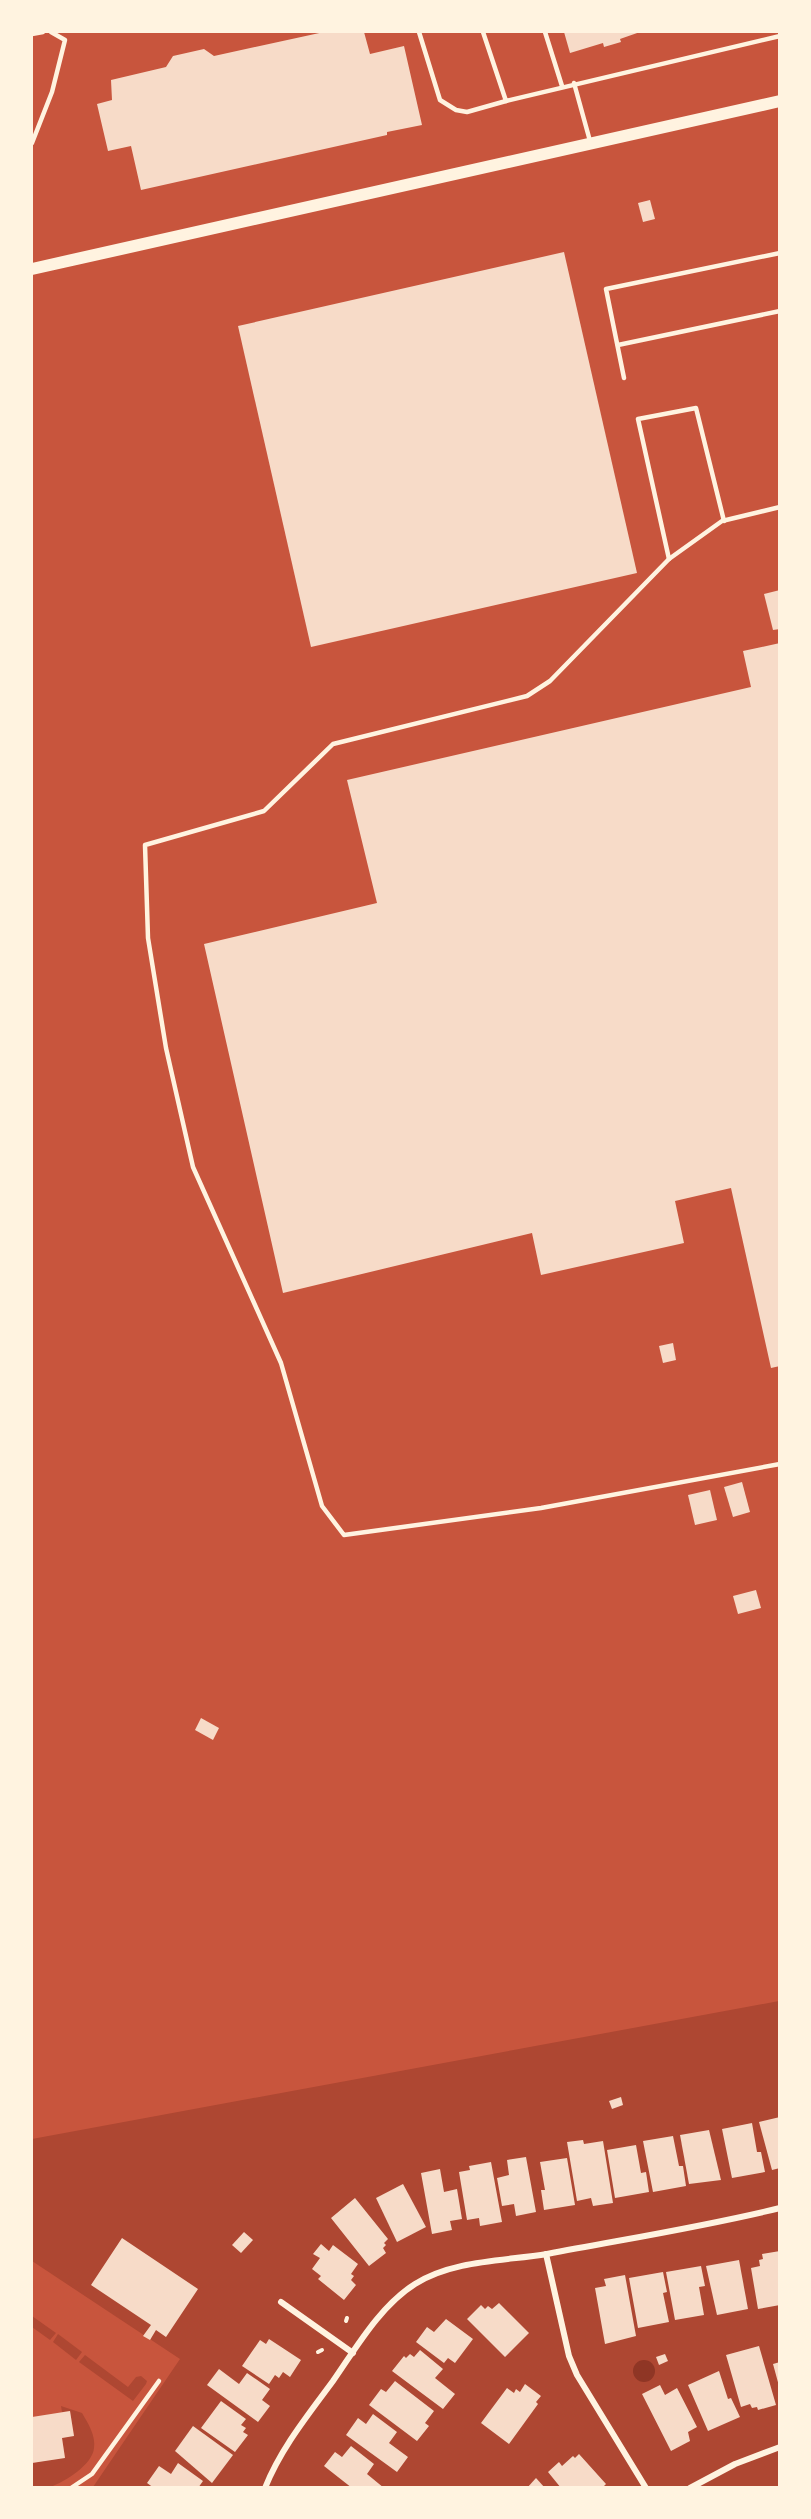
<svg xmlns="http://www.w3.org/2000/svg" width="811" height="2519" viewBox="0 0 811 2519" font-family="'Public Sans',sans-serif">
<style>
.green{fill:#ae4732}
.water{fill:#8f3625}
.building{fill:#f7dbc8}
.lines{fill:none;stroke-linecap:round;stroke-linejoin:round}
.path{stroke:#fff3e0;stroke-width:4}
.service{stroke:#fff3e0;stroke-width:4.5}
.minor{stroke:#fff3e0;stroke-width:6}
.secondary{stroke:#fff3e0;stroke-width:12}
</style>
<rect width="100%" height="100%" fill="#c8553d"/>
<g class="green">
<polygon points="779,2001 779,2487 93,2487 180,2359 32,2261 32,2139"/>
<polygon points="32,2316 56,2333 50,2340 32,2327"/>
<polygon points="58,2334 82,2352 76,2360 53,2342"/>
<polygon points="85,2355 128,2387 136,2377 141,2376 147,2381 146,2384 133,2401 79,2362"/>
<path d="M61 2406 82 2413C88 2423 96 2436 94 2448 93 2464 65 2482 50 2487 45 2489 37 2487 32 2487V2463L65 2457 62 2438 74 2435 70 2411 62 2412Z"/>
</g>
<circle class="water" cx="644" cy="2371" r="11"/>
<g class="building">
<polygon points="324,32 364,32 370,54 404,46 422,125 387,132 387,135 141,190 131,146 108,151 97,104 112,100 111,80 166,67 173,56 204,49 214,56"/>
<polygon points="564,32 640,32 620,39 621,42 604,47 603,43 570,53"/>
<polygon points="650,200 655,219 643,222 638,203"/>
<polygon points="564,252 637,573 311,647 238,326"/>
<polygon points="780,590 780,629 773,630 764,594"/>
<polygon points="780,643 780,1366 771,1368 731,1188 675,1201 684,1243 541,1275 532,1233 283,1293 204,944 377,903 347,780 751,687 743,651"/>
<polygon points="673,1343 676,1360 663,1363 659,1346"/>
<polygon points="742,1482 750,1512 733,1517 724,1487"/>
<polygon points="710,1490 717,1520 695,1525 688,1495"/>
<polygon points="756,1590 761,1608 738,1614 733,1596"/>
<polygon points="201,1718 219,1728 213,1740 195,1730"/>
<polygon points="621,2097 623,2105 612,2109 609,2101"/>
<polygon points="780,2117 780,2168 772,2170 759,2122"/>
<polygon points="752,2123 757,2152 761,2152 765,2172 732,2178 722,2129"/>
<polygon points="709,2130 721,2180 689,2184 680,2135"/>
<polygon points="673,2136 679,2166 683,2166 686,2186 653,2192 643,2141"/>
<polygon points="583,2140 584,2144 603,2141 613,2203 593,2206 591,2198 577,2201 567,2142"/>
<polygon points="636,2145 641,2173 646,2172 649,2192 615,2198 607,2150"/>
<polygon points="526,2157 536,2212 516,2216 514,2204 502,2206 497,2178 509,2175 507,2160"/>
<polygon points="567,2158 575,2205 544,2210 541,2190 545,2190 540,2162"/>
<polygon points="491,2162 502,2222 480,2226 479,2218 467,2220 459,2172 470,2170 469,2166"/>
<polygon points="440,2169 444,2192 457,2189 462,2219 450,2221 452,2230 432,2234 421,2173"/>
<polygon points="403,2184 426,2227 397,2242 376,2198"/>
<polygon points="355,2198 388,2239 384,2243 386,2245 383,2248 386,2253 369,2266 331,2218"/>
<polygon points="244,2232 253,2240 241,2253 232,2245"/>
<polygon points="122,2238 198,2289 166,2337 156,2330 150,2340 143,2336 151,2325 91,2285"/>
<polygon points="321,2244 329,2251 333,2245 358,2264 351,2274 354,2276 351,2280 356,2285 344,2300 318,2279 321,2276 312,2269 320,2258 313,2254"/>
<polygon points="780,2251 780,2305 758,2309 751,2268 760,2266 759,2260 763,2259 762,2254"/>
<polygon points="739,2260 748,2309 717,2315 706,2266"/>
<polygon points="701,2266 705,2286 699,2287 704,2315 675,2320 666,2272"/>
<polygon points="663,2272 667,2292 663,2293 669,2322 638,2328 629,2278"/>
<polygon points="625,2275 636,2336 605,2344 595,2288 606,2286 604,2279"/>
<polygon points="499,2303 529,2333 505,2357 467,2319 481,2305 485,2309 488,2306 492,2309"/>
<polygon points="446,2319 473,2339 455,2363 448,2358 444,2363 416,2342 427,2327 434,2332"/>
<polygon points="269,2339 301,2360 290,2377 283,2372 279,2378 275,2375 269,2384 242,2366 260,2340 266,2344"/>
<polygon points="759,2346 776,2405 758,2410 757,2407 752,2408 750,2404 741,2407 726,2355"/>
<polygon points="420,2350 443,2369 435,2378 455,2394 443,2409 392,2371 404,2356 406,2358 410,2354 414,2357"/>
<polygon points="665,2354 668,2361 659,2365 656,2357"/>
<polygon points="780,2362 780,2386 779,2386 773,2364"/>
<polygon points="219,2369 239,2384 247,2373 270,2389 262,2400 270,2406 258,2422 207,2385"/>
<polygon points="719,2371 728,2399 731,2398 740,2417 708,2431 688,2385"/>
<polygon points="395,2381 434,2411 425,2423 429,2426 417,2441 369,2405 381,2389 386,2392"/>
<polygon points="525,2384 541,2396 536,2402 538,2404 509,2444 481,2423 507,2388 514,2393 516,2389 520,2392"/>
<polygon points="660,2385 665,2395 677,2388 697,2427 688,2432 690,2441 671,2451 642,2394"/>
<polygon points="221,2401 246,2419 241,2425 246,2428 243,2432 248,2435 235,2452 201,2428"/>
<polygon points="70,2411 74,2436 62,2438 65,2458 32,2463 32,2417"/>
<polygon points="373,2414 397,2432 389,2443 408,2457 397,2472 346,2435 358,2418 366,2424"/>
<polygon points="193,2426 233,2455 212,2483 175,2451"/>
<polygon points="351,2446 374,2464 367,2474 384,2488 352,2488 324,2466 335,2452 342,2457"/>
<polygon points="579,2454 606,2484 602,2488 561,2488 548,2472 559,2462 562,2466 573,2456 575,2458"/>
<polygon points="178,2463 203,2481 198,2488 154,2488 147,2483 159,2466 171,2474"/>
<polygon points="536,2478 545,2488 527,2488"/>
</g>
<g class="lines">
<g class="path">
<polyline points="346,2321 347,2318"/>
<polyline points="318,2352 322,2350"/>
</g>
<g class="service">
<polyline points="419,32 440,100 456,110 467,112 506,101"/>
<polyline points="483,32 506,101 780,36"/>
<polyline points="545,32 562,86"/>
<polyline points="32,34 43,32"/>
<polyline points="574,83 590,141"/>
<polyline points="32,143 52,92 65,40 51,32"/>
<polyline points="618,345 780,311"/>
<polyline points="624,378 606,289 780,253"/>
<polyline points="780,507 722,521 669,559 550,681 527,696 333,744 264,811 145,845 148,938 166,1048 193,1167 281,1363 322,1506 344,1535 541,1508 780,1464"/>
<polyline points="669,559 638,419 696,408 724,521"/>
<polyline points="71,2488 92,2474 159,2381"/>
</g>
<g class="minor">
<polyline points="546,2254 569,2356 577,2375 646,2488"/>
<polyline points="281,2302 353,2353"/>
<path d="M265 2488C281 2448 308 2415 333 2381 356 2348 380 2306 415 2284 453 2260 505 2261 547 2254 625 2239 703 2227 780 2208"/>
<polyline points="690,2488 735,2464 780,2447"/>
</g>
<polyline class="secondary" points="32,269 780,101"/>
</g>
<rect width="811" height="2519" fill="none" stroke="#fff3e0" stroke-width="66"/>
</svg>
